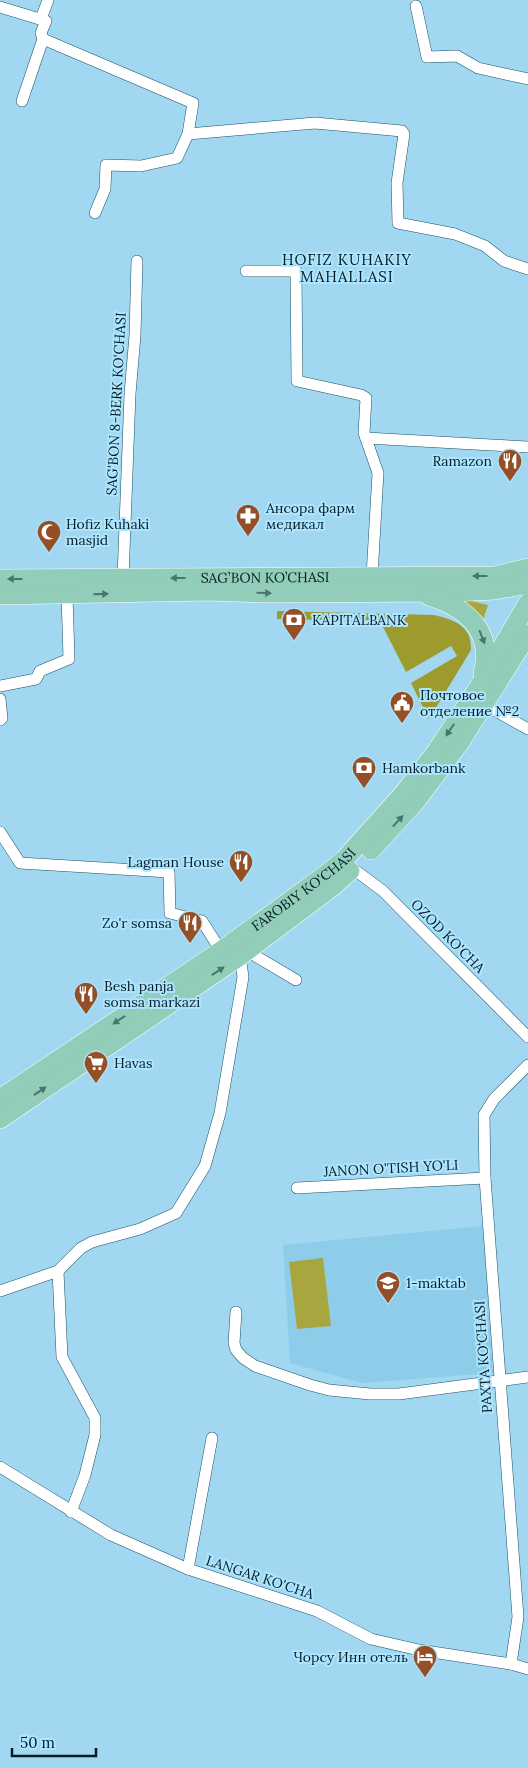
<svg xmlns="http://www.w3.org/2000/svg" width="528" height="1768" viewBox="0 0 528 1768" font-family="Lora,serif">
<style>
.built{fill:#8dcdea}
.green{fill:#a8a63f}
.forest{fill:#9d9b2d}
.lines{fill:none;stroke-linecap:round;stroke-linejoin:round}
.street-casing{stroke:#1b5167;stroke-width:12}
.primary-casing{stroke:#fff;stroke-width:20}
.street{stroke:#fff;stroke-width:11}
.primary{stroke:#91cdb9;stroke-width:19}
.oneway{fill:#4b746e}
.labels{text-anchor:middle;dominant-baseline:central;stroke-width:4;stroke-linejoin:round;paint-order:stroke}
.street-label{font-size:14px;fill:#051b24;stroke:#ade4fe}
.poi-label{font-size:14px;fill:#051b24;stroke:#ade4fe;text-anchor:start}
.neighbourhood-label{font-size:15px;letter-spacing:1px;fill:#051b24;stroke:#ade4fe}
</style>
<rect width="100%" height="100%" fill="#a1d7f0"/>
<polygon class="built" points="483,1226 493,1373 362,1383 290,1363 283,1245"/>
<g class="green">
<polygon points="453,600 471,601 488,605 482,623"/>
<polygon points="323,1258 331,1326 297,1329 289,1262"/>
</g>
<path class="forest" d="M277 611 434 615C455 620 472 626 471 650L429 719 411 683 457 656 451 646 406 672 380 621 277 619Z"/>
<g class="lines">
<defs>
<g id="street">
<polyline points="416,6 427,57 457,56 478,68 528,79"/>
<polyline points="0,7 46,21 41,33 43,39 22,101"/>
<polyline points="41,19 48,0"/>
<polyline points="43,39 193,103 188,134 177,158 141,166 106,165 105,189 95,213"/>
<polyline points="188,134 315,123 402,131 404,134 397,183 398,223 455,234 485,246 504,261 528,269"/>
<polyline points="246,271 296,271 297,381 361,395 366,398 364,433 378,473 372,576"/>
<polyline points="366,438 528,447"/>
<polyline points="123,578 130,394 135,335 137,261"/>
<polyline points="0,686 36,679 40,671 69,659 67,595"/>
<polyline points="0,699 2,718 0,720"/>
<polyline points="485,705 528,729"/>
<polyline points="0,832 20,863 169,872 170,913 202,921 221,951"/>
<polyline points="348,865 383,891 528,1037"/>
<polyline points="247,951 296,980"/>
<polyline points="297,1188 485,1178"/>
<polyline points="58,1271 62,1357 95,1418 95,1435 85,1475 71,1512"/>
<polyline points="0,1291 58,1271 81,1248 92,1242 140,1229 176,1213 205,1166 220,1113 243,977 240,956 238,953"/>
<polyline points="236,1312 234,1343 236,1350 243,1358 255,1366 310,1385 329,1390 370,1394 399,1394 528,1377"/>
<polyline points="0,1467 111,1535 188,1569 317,1611 371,1639 419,1650 511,1664 528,1669"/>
<polyline points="188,1569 212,1438"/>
<polyline points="511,1664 518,1617 485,1178 484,1115 494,1099 528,1065"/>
</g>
<g id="primary">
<path id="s1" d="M0 579 495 576 528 568"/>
<polyline points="0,595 209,591 265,593 455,592 494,590 528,584"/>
<path d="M429 596C467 608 494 631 483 674"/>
<polyline points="371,850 415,802 460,742 528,634"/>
<path id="s2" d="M0 1099 221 951 324 876 344 860 404 793 436 752 477 690 528 603"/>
<polyline points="0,1119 240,956 332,887 350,871"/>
</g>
</defs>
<use href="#street" class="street-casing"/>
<use href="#primary" class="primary-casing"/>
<use href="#street" class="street"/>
<use href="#primary" class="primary"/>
</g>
<defs><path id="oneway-solid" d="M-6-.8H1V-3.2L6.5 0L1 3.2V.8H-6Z" transform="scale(1.25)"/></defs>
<g class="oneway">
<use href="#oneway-solid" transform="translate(480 576) rotate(180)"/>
<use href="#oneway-solid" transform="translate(178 578) rotate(180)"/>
<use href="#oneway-solid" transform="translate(15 579) rotate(180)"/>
<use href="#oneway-solid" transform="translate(264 593) rotate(2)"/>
<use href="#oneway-solid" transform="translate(101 594) rotate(-2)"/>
<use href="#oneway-solid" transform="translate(482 637) rotate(69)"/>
<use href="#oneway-solid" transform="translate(450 730) rotate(124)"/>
<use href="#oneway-solid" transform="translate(398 821) rotate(-47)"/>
<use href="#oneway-solid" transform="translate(218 971) rotate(-34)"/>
<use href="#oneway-solid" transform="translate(119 1020) rotate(146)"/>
<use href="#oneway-solid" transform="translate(40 1091) rotate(-34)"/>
</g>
<defs>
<symbol id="restaurant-pin" viewBox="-11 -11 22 30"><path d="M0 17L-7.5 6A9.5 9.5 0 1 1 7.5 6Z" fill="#954f27" stroke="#ade4fe"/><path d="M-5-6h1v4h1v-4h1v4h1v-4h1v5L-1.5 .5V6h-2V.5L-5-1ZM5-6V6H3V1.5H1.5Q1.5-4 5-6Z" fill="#fff"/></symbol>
<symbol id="pharmacy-pin" viewBox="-11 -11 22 30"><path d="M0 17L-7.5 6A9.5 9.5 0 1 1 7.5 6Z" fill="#954f27" stroke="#ade4fe"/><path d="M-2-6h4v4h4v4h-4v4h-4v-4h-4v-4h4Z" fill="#fff"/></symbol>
<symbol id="mosque-pin" viewBox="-11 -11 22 30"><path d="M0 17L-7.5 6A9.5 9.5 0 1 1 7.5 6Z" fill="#954f27" stroke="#ade4fe"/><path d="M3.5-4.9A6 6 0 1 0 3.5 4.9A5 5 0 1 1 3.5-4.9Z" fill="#fff"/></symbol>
<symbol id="bank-pin" viewBox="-11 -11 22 30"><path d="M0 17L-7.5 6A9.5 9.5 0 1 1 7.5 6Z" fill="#954f27" stroke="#ade4fe"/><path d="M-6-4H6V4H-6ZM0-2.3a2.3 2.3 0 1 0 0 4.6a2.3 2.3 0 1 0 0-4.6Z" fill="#fff"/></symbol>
<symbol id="civic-pin" viewBox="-11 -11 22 30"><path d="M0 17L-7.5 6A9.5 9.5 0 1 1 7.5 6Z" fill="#954f27" stroke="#ade4fe"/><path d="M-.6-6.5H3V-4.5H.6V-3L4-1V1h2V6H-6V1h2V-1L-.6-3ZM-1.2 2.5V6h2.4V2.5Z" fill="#fff"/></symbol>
<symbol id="supermarket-pin" viewBox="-11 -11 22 30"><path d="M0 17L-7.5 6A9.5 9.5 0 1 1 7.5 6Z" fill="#954f27" stroke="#ade4fe"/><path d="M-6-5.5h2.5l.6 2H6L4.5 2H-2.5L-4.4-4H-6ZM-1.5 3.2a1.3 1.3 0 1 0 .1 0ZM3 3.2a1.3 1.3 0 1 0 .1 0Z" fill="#fff"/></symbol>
<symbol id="school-pin" viewBox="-11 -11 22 30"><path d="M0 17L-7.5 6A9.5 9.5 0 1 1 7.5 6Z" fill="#954f27" stroke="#ade4fe"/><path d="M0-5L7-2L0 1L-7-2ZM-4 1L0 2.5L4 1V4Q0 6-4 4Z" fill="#fff"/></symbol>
<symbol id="hotel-pin" viewBox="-11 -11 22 30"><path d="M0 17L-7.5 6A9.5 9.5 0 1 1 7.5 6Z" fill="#954f27" stroke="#ade4fe"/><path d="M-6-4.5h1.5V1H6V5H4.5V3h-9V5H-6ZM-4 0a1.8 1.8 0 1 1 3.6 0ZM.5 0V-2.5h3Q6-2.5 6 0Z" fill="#fff"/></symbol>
</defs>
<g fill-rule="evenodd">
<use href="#restaurant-pin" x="496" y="447" width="28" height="38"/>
<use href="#pharmacy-pin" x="234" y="502" width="28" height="38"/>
<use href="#mosque-pin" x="35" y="518" width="28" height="38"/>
<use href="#bank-pin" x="280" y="606" width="28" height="38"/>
<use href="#civic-pin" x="388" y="689" width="28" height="38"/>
<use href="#bank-pin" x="350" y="754" width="28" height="38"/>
<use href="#restaurant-pin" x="227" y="848" width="28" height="38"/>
<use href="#restaurant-pin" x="176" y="909" width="28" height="38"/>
<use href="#restaurant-pin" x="72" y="980" width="28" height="38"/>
<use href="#supermarket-pin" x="82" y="1049" width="28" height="38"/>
<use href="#school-pin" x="374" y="1269" width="28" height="38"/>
<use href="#hotel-pin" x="411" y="1643" width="28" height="38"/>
</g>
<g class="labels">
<g class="street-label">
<text transform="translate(116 404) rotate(-87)">SAG'BON 8-BERK KO'CHASI</text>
<text stroke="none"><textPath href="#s1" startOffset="265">SAG’BON KO’CHASI</textPath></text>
<text stroke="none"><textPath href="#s2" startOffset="369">FAROBIY KO'CHASI</textPath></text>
<text transform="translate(448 936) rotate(45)">OZOD KO'CHA</text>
<text transform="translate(391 1168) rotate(-3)">JANON O'TISH YO'LI</text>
<text transform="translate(483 1357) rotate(-94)">PAXTA KO‘CHASI</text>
<text transform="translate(260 1577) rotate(18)">LANGAR KO'CHA</text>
</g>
<g class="poi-label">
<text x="492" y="461" text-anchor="end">Ramazon</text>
<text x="266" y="508">Ансора фарм<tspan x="266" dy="16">медикал</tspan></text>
<text x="66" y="524">Hofiz Kuhaki<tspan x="66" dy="16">masjid</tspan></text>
<text x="312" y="620">KAPITALBANK</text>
<text x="420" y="695">Почтовое<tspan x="420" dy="16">отделение №2</tspan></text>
<text x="382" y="768">Hamkorbank</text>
<text x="224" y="862" text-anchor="end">Lagman House</text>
<text x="172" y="923" text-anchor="end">Zo'r somsa</text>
<text x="104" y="986">Besh panja<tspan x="104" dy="16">somsa markazi</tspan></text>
<text x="114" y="1063">Havas</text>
<text x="406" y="1283">1-maktab</text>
<text x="408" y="1657" text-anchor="end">Чорсу Инн отель</text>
</g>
<g class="neighbourhood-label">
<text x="347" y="259">HOFIZ KUHAKIY<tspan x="347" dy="17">MAHALLASI</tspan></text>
</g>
</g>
<path d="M12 1748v8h84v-8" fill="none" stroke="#051b24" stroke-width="2.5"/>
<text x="20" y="1748" font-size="15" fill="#051b24" stroke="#ade4fe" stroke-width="4" paint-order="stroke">50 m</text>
</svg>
